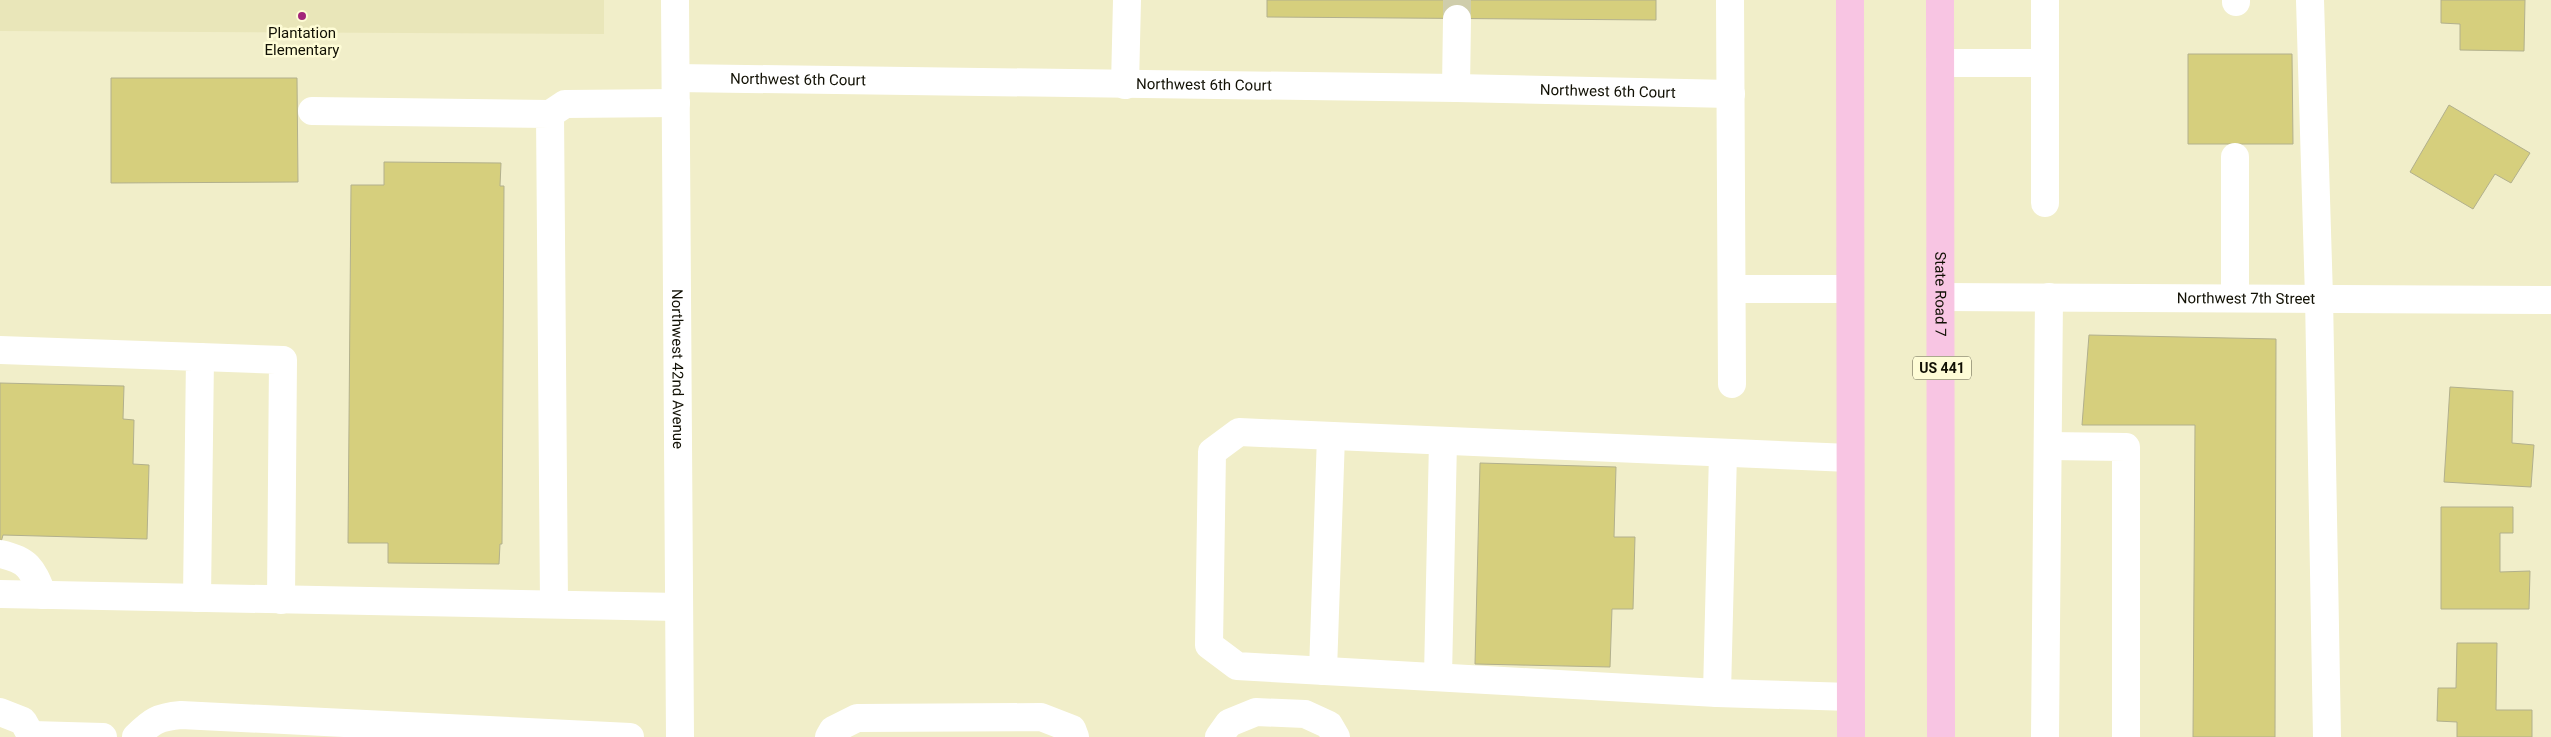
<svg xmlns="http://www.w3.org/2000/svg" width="2551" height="737" viewBox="0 0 2551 737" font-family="Roboto,sans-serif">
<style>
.built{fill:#e9e6b9}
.building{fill:#d6cf7d;stroke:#b2b08d}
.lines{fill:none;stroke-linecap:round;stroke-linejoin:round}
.minor-tunnel{stroke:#cfcdab;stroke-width:28;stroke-dasharray:28 14;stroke-linecap:butt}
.minor{stroke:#fff;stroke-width:28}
.major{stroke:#f8c5e3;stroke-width:28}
.poi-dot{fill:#a2257a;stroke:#fefcd6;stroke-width:2}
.labels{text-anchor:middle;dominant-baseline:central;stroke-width:5;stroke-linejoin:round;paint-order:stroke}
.shield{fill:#fefcd6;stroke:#585743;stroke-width:1}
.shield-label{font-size:14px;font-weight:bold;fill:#111004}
.poi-label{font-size:15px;fill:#111004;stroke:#fefcd6}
.street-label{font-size:15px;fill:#111004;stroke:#fefcd6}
</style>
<rect width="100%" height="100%" fill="#f1eec9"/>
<polygon class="built" points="0,0 604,0 604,34 0,31"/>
<g class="building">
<polygon points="1267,0 1656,0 1656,20 1267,17"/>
<polygon points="2441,0 2525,0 2524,51 2460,50 2460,24 2441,23"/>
<polygon points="2188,54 2292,54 2293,144 2188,144"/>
<polygon points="111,78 297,78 298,182 111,183"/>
<polygon points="2449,105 2530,153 2511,183 2495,174 2473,209 2410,172"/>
<polygon points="384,162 501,163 500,186 504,186 502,544 500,544 499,564 388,563 388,543 348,543 351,185 384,185"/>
<polygon points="2089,335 2276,339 2275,737 2193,737 2195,425 2082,425"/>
<polygon points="0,383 124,386 123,419 134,420 133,464 149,465 147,539 3,535 0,546"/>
<polygon points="2450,387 2513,391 2512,443 2534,445 2531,487 2444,482"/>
<polygon points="1480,463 1616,467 1614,537 1635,537 1633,609 1612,609 1610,667 1475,664"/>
<polygon points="2441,507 2513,507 2513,533 2500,533 2500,572 2530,571 2529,609 2441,609"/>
<polygon points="2457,643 2497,643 2496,710 2532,710 2532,737 2457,737 2457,722 2437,721 2438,688 2456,688"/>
</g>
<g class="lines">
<polyline class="minor-tunnel" points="1457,0 1457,19"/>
<g class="minor">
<path id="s1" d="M675 0 680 737"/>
<polyline points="1730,0 1732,384"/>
<polyline points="2310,0 2319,297 2327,737"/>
<polyline points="2236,2 2236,0"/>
<polyline points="1940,63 2045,63 2045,0"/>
<path id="s2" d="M676 78 1456 88 1731 94"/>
<polyline points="1125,85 1127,0"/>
<polyline points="1456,88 1457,19"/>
<polyline points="312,111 550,114 554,604"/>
<polyline points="550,114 565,104 676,103"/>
<polyline points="2045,203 2045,63"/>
<polyline points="1732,289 1850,289"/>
<path id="s3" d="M1942 297 2551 300"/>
<polyline points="2235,297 2235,157"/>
<polyline points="0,350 200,357 197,598"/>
<polyline points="200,357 283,360 281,600"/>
<polyline points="2048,446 2126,447 2126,737"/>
<polyline points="1850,458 1239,432 1212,452 1209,645 1237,666 1717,693 1851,697"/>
<path d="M0 554C29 560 32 569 43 595"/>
<polyline points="0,594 679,607"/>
<polyline points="1323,671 1331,436"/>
<polyline points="1438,676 1443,441"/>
<polyline points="1717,693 1723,453"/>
<polyline points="0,712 23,721 32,737"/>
<polyline points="32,735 103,737"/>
<path d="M136 737C152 721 158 717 181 715L630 737"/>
<polyline points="829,737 833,730 857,718 1041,717 1072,729 1075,737"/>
<polyline points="1219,737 1229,723 1256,712 1305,714 1329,725 1336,737"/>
<polyline points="2045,737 2049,297"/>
</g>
<g class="major">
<polyline points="1850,0 1851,737"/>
<path id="s4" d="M1940 0 1941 737"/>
</g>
</g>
<circle class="poi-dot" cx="302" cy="16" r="5"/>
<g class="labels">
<rect class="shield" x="1913" y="356.5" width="58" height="23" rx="4"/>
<g class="shield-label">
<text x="1942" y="368">US 441</text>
</g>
<g class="poi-label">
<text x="302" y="33">Plantation<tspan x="302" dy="17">Elementary</tspan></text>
</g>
<g class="street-label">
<text stroke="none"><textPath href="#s2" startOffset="122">Northwest 6th Court</textPath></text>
<text stroke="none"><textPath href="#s2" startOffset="528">Northwest 6th Court</textPath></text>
<text stroke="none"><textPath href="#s2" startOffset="932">Northwest 6th Court</textPath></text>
<text stroke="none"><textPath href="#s4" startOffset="294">State Road 7</textPath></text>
<text stroke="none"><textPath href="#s3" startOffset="304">Northwest 7th Street</textPath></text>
<text stroke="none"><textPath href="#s1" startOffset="369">Northwest 42nd Avenue</textPath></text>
</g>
</g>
</svg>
